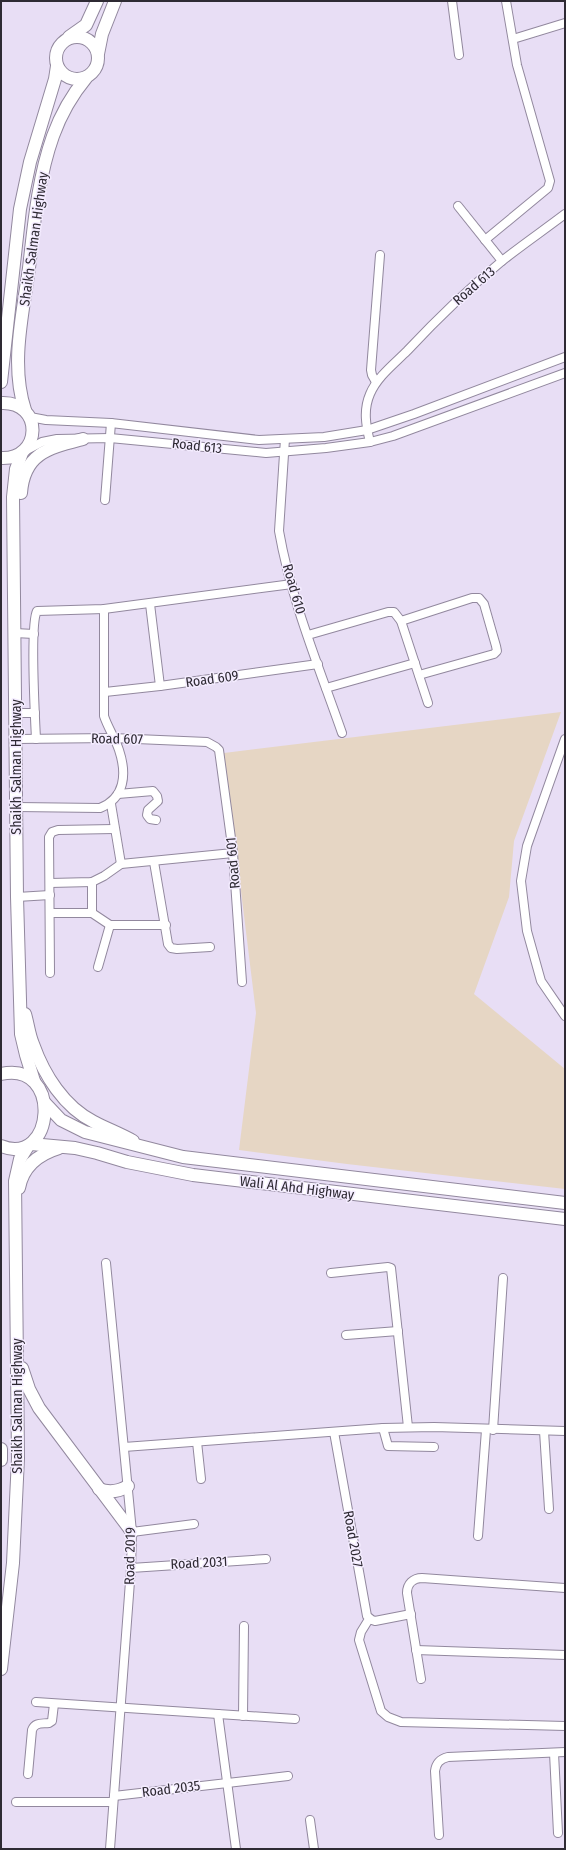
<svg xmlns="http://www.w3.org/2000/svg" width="566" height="1850" viewBox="0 0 566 1850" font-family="'Fira Sans Condensed',sans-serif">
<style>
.industrial{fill:#e6d6c4}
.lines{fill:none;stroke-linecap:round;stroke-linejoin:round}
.street-casing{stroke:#92889e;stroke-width:10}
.primary-casing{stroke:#92889e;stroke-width:14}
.street{stroke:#fff;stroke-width:8}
.primary{stroke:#fff;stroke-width:12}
.labels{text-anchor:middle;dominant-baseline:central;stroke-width:3;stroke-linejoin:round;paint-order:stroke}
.street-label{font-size:14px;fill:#2e2a33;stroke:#f4ecff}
</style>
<rect width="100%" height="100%" fill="#e8def5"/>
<polygon class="industrial" points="561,712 514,841 509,897 474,994 565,1069 565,1189 347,1164 239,1150 256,1013 224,753"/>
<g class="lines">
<defs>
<g id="street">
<polyline points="452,1 459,55"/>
<polyline points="513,39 565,23"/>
<polyline points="458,206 502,261"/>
<polyline points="485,240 548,188 550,181 517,65 506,1"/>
<polyline points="376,382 372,375 371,370 380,255"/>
<polyline points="30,417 46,420 111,423 259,440 324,437 367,430 414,414 565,357"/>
<path d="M285 439 279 531C291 600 319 667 342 733"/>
<path d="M370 442C366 426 363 410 370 394 377 377 394 364 407 351 437 319 468 289 502 261 522 245 544 230 565 214"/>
<polyline points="25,451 42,442 57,439 110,438 266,453 326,448 370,442 393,436 565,373"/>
<polyline points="105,500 111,423"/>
<polyline points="150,604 160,686"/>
<polyline points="401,621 472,598 479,598 484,604 496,646 497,651 494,654 419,675"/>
<polyline points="15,633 34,634"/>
<polyline points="308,635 388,612 394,612 401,621 428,703"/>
<polyline points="326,688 415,663"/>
<polyline points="105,692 160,686 318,664"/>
<polyline points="16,713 35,713"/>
<polyline points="16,739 113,738 207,742 216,747 219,750 233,853 242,982"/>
<path d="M36 739C35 719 30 623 37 611L104 609 292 584"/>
<polyline points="565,739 527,846 521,881 527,931 541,981 565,1016"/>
<polyline points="118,794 153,791 157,796 158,801 148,810 147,815 150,819 156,820"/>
<polyline points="111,804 121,864"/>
<path d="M17 807 100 808C125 798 127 774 119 750 115 738 108 728 104 716V609"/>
<polyline points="154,862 168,944 171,948 177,949 210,947"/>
<polyline points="92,882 92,913 110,925 166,925"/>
<polyline points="50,883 92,882 104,876 121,864 233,853"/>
<polyline points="17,897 50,895"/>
<polyline points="50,913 92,913"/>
<polyline points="98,967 110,925"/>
<polyline points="50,973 49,837 52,832 58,830 114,829"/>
<polyline points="106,1263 132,1532 131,1568 110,1849"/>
<polyline points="331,1273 388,1267 391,1268 408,1427"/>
<polyline points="346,1335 398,1331"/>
<polyline points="383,1428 388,1446 434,1447"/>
<polyline points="493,1430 503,1278"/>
<polyline points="544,1431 549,1509"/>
<polyline points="334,1432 367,1616 372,1620 375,1621 411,1614"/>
<polyline points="197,1442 201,1479"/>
<polyline points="124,1447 383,1428 434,1427 565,1431"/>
<polyline points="132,1532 194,1524"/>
<polyline points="478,1536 486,1430"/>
<polyline points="131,1568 266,1559"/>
<polyline points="369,1619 361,1632 359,1640 381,1711 388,1717 401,1722 565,1726"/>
<polyline points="416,1650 565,1655"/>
<path d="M421 1679 407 1593C407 1584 413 1578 422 1578L565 1588"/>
<polyline points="36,1702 295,1719"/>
<polyline points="218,1714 236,1849"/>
<polyline points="243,1716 244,1626"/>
<polyline points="554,1753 558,1833"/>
<path d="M28 1774 32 1730C35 1722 42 1724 49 1723L52 1721 54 1704"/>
<polyline points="114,1796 288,1776"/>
<polyline points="16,1802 113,1802"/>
<polyline points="310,1820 314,1849"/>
<path d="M439 1835 435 1771C436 1763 440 1759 448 1757L565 1752"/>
</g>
<g id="primary">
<circle cx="77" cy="58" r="21"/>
<polyline points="69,37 86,25 97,1"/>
<polyline points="98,54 102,34 115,1"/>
<polyline points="1,382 20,209 30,162 55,79 57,66"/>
<path d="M1 403C44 401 42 460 1 458"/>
<path d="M25 410C10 365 23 313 29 268 34 224 38 178 53 136 61 114 71 96 86 78"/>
<polyline points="22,453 16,469 13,497 17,897 21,1034 26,1055 34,1081"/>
<path d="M21 493C24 453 49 448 83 439"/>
<path d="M25 1014C28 1024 29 1035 33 1044 44 1075 64 1107 94 1122 107 1129 121 1134 133 1141"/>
<path d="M1 1074C63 1060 55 1168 1 1146"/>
<polyline points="45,1103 61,1120 85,1132 183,1157 565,1203"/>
<polyline points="31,1144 75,1148 97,1153 127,1162 193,1175 565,1219"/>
<path d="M19 1188C23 1166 39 1154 59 1148"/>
<polyline points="22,1368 29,1389 39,1408 132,1532"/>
<polyline points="1,1449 1,1460"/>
<path d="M99 1489C109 1493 118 1492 128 1486"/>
<polyline points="1,1669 13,1563 18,1458 15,1181 20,1159 28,1146"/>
</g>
</defs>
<use href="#street" class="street-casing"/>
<use href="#primary" class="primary-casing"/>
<use href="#street" class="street"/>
<use href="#primary" class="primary"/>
</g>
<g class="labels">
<g class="street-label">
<text transform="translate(34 239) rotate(-82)">Shaikh Salman Highway</text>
<text transform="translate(474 286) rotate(-41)">Road 613</text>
<text transform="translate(197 446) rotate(6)">Road 613</text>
<text transform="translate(294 589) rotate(74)">Road 610</text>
<text transform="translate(212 679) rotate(-8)">Road 609</text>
<text transform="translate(117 739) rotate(1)">Road 607</text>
<text transform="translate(16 767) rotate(-90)">Shaikh Salman Highway</text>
<text transform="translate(233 863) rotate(-95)">Road 601</text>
<text transform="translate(297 1188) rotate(7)">Wali Al Ahd Highway</text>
<text transform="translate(17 1406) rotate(-90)">Shaikh Salman Highway</text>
<text transform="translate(353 1539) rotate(80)">Road 2027</text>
<text transform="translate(130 1556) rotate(-89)">Road 2019</text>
<text transform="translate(199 1563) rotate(-3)">Road 2031</text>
<text transform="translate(171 1789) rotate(-7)">Road 2035</text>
</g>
</g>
<rect width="566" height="1850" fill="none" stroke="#2e2a33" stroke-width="4"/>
</svg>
